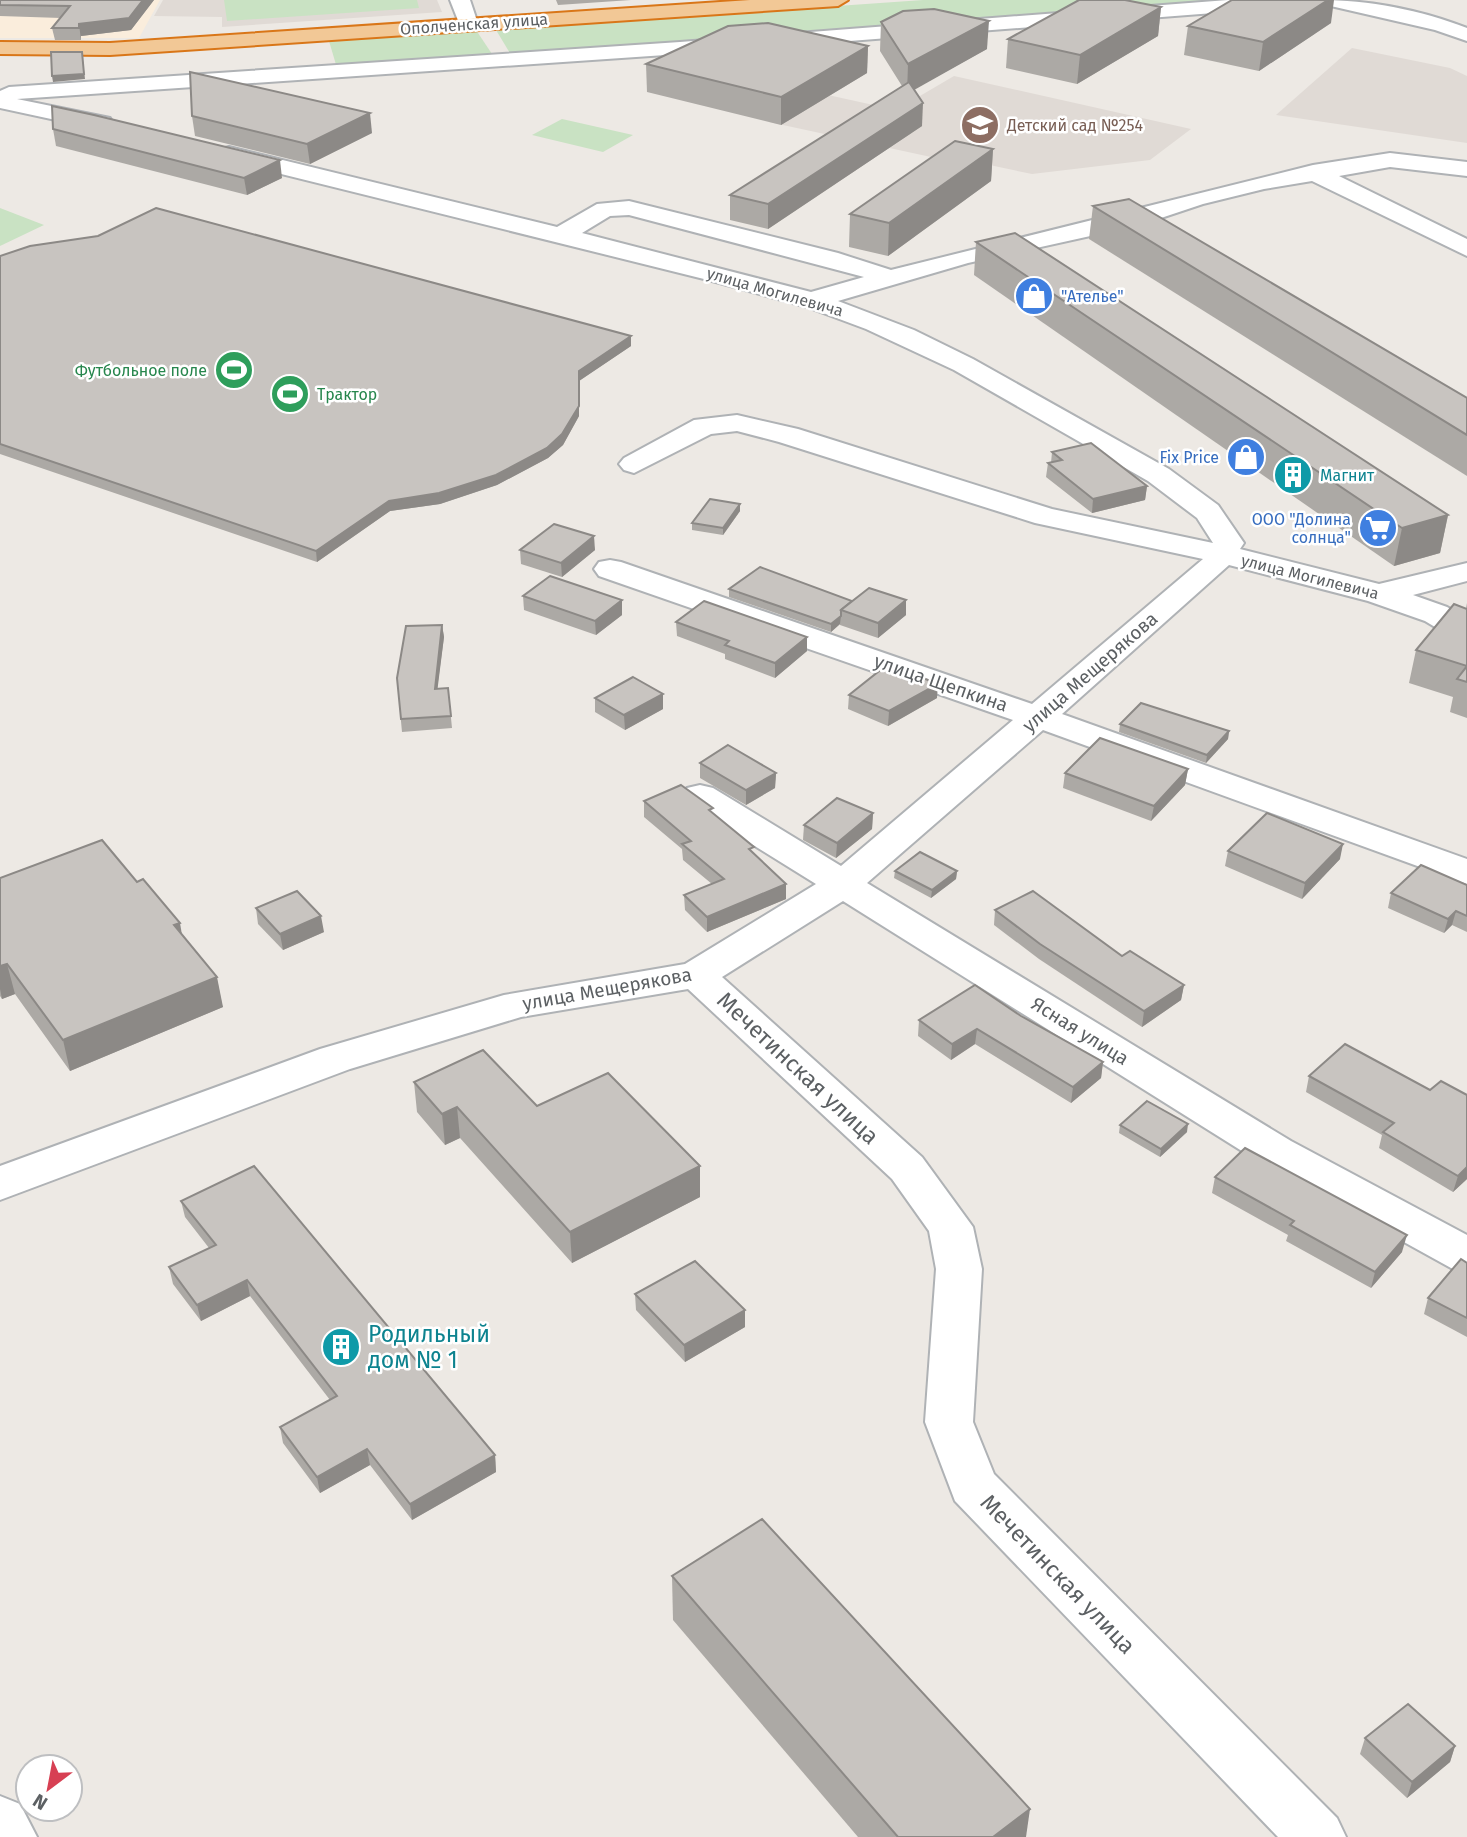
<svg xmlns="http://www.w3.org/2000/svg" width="1467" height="1837" viewBox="0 0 1467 1837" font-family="'Fira Sans',sans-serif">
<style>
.commercial{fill:#faeddc}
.education{fill:#e0dad5}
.green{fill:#c9e2c3}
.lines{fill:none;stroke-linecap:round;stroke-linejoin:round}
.minor-casing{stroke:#afb2b5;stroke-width:4}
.highway-casing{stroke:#d97618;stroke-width:4}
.minor{fill:#fff;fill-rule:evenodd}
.highway{fill:#f2c896;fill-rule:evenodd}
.wall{fill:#aca9a5}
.shaded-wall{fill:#8c8986}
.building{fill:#c8c4c0;stroke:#8c8986;stroke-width:2}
.labels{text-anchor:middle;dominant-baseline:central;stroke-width:5;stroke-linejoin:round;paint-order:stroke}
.far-street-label{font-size:16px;fill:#5c6063;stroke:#fff}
.far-education-label{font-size:16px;fill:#785e54;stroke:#fff;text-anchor:start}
.far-shop-label{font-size:16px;fill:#366cbe;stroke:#fff;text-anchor:end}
.far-leisure-label{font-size:16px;fill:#27864d;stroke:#fff;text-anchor:end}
.far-culture-label{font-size:16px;fill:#0d838f;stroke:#fff;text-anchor:start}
.street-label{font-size:19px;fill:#5c6063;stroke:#fff}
.near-street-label{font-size:23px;fill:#5c6063;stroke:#fff}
.near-culture-label{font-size:23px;fill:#0d838f;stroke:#fff;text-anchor:start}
</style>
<rect width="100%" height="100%" fill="#ede9e4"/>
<polygon class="commercial" points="0,0 160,0 139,38 0,38"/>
<g class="education">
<polygon points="163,0 437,0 442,12 222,27 222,17 154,16"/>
<polygon points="1352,48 1450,68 1467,76 1467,143 1276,115"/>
<polygon points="954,76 1191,129 1150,160 1032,174 937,154 931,157 769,122 819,93 896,110"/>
</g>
<g class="green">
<polygon points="224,0 417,0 419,8 227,21"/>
<polygon points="923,0 1273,0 511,55 496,30"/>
<polygon points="476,30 494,57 337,68 329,41"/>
<polygon points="562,119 633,135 603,152 532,135"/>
<polygon points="0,208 44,225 0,246"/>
</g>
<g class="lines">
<defs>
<g id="minor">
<polygon points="450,0 470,0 478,24 475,28 461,28"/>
<polygon points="1228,0 1315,0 1305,6 680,54 17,99 110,118 113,123 102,130 0,108 0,91 9,87 680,42"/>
<path d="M1319 0C1369 0 1421 10 1467 28V41L1435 30 1322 4Z"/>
<path d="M229 147 557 227 597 204 629 201 838 253 891 270 1313 165 1390 153 1467 162V176L1390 167 1339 176 1467 239V256L1312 181 1264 189 1203 204 1140 225 968 263 838 301 914 330 973 359 1169 469 1218 505 1244 543 1240 549 1379 584 1467 563V581L1413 595 1447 607 1467 618V642L1455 639 1425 621 1368 601 1229 565 1062 714 1467 859V884L1043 730 867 883 1291 1141 1467 1235V1273L1451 1268 1261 1163 843 901 722 977 922 1157 973 1227 982 1269 973 1422 994 1474 1337 1818 1346 1837H1278L955 1501 925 1422 936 1269 929 1231 892 1179 688 989 521 1017 350 1069 0 1200V1166L320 1049 504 995 685 964 816 884 687 804 682 796 687 788 700 785 713 788 841 866 1013 720 599 576 594 569 599 562 610 560 621 562 1032 704 1203 559 1035 523 779 442 737 431 711 434 634 473 624 470 619 464 624 458 694 420 737 415 798 429 1052 509 1213 543 1197 518 1148 481 954 370 866 329 807 307 716 282 221 159 218 154 221 149ZM629 215 864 277 811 292 582 233 610 216Z"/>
<polygon points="0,1796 20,1804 37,1837 0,1837"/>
</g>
<polygon id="highway" points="750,0 848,0 838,6 110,55 0,54 0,42 110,43"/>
</defs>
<use href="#minor" class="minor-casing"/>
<use href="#highway" class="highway-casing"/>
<use href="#minor" class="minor"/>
<use href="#highway" class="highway"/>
</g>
<g class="wall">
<polygon points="0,0 154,0 131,30 81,36 81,40 55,40 52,28 61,18 0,16"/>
<polygon points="556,0 631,0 558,5"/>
<polygon points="1161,7 1158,36 1077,84 1006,68 1008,39"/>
<polygon points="881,22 987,49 914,89 922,126 768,229 730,220 730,195 902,86 880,51"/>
<polygon points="1331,23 1259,71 1184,55 1188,26"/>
<polygon points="868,46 867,73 781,125 647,92 646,64"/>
<polygon points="192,116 372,133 310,164 195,136"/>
<polygon points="53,129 282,178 247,195 56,146"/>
<polygon points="993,149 991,181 888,256 849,247 850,214"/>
<polygon points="1093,206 1467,398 1467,476 1089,239"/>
<polygon points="976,242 1448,515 1440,553 1394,566 974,275"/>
<polygon points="0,256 631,346 579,381 579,416 563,445 548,458 497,485 440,504 390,511 317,562 0,454"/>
<polygon points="1052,452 1147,486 1145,500 1092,513 1046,477 1048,463 1051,463"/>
<polygon points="740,504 740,511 723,535 692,530 692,523"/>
<polygon points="520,550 595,550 562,577 521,564"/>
<polygon points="729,589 852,601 906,600 906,615 878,638 840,625 840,624 831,632 729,597"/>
<polygon points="523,596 622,600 622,615 596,635 524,610"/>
<polygon points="1467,603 1467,718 1450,712 1453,697 1409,683 1416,650 1466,608"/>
<polygon points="676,622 807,651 775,678 725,659 725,654 677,636"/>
<polygon points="442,625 444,637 437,689 448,688 452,728 402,732 397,678"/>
<polygon points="849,695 937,698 888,726 848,709"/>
<polygon points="595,698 663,709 625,730 595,712"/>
<polygon points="1120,724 1229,731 1228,739 1206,763 1119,732"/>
<polygon points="700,763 776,773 775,788 746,805 700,778"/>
<polygon points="1188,769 1185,785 1151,821 1063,788 1065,773"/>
<polygon points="644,801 713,814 754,854 786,899 707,932 685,910 684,895 712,884 683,860 682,849 644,817"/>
<polygon points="873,813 872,829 836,858 803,840 804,825"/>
<polygon points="1228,851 1340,859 1302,899 1225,866"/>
<polygon points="895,871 957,871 956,879 931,898 894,878"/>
<polygon points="0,878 182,935 223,1007 70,1071 15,994 2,999 0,996"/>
<polygon points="1467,885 1467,932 1452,925 1444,933 1388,908 1391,893"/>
<polygon points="256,908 324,932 283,950 258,924"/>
<polygon points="995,910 1122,956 1184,985 1181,1000 1142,1027 1039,959 994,925"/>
<polygon points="1021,1016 1103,1062 1101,1078 1071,1103 975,1044 951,1060 918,1036 919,1020"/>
<polygon points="1309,1076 1467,1095 1467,1179 1453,1192 1379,1148 1382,1135 1306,1092"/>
<polygon points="414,1082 537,1106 700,1166 700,1197 572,1263 460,1138 445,1145 417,1112"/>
<polygon points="1120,1125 1187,1132 1160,1157 1119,1133"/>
<polygon points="1215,1177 1402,1252 1371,1288 1286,1241 1288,1235 1212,1193"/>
<polygon points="181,1201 495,1455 496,1472 412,1520 370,1465 320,1493 283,1443 280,1427 330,1400 250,1296 201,1321 173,1284 169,1267 209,1248 185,1217"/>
<polygon points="1467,1263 1467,1337 1424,1314 1428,1298"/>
<polygon points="635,1294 745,1310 745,1327 685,1362 636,1310"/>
<polygon points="672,1576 1026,1837 858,1837 673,1620"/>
<polygon points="1365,1738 1455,1746 1450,1762 1407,1798 1360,1754"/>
</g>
<g class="shaded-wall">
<polygon points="143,0 154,0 131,30 81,36 81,40 79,24"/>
<polygon points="1328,0 1334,0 1331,23 1259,71 1263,42"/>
<polygon points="1161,7 1158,36 1077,84 1080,55"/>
<polygon points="989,21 987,49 907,94 908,64"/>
<polygon points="868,46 867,73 781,125 781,97"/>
<polygon points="82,52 85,79 53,82 52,76"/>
<polygon points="923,103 922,126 768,229 768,204"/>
<polygon points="370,113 372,133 310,164 307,144"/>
<polygon points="993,149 991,181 888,256 889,223"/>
<polygon points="280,160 282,178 247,195 244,178"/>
<polygon points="631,336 631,346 579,381 579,416 563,445 548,458 497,485 440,504 390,511 317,562 316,551"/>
<polygon points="1147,486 1145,500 1092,513 1093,499"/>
<polygon points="740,504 740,511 723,535 723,528"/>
<polygon points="1448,515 1440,553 1394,566 1402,528"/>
<polygon points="594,536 595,550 562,577 561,563"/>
<polygon points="622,600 622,615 596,635 595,621"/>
<polygon points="906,600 906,615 878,638 878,623"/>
<polygon points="841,616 840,624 831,632 831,624"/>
<polygon points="442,625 444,637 436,701 435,689"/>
<polygon points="807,637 807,651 775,678 775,663"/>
<polygon points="938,684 937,698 888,726 889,711"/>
<polygon points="663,694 663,709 625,730 624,715"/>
<polygon points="1229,731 1228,739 1206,763 1207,755"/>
<polygon points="1188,769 1185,785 1151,821 1154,806"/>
<polygon points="776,773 775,788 746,805 746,790"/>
<polygon points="873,813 872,829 836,858 837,843"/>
<polygon points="1343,844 1340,859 1302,899 1305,883"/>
<polygon points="957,871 956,879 931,898 932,890"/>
<polygon points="786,884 786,899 707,932 707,917"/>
<polygon points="1456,911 1452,925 1444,933 1448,919"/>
<polygon points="321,916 324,932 283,950 280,934"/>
<polygon points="180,923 185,953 174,925"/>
<polygon points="7,964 15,994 2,999 0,989 0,966"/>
<polygon points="217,977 223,1007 70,1071 63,1040"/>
<polygon points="1184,985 1181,1000 1142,1027 1144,1011"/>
<polygon points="977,1029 975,1044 951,1060 952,1044"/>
<polygon points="1103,1062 1101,1078 1071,1103 1073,1087"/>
<polygon points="457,1107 460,1138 445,1145 442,1114"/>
<polygon points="1188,1124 1187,1132 1160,1157 1161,1149"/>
<polygon points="700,1166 700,1197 572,1263 570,1232"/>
<polygon points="1467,1167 1467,1179 1453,1192 1458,1176"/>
<polygon points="1407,1235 1402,1252 1371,1288 1375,1272"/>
<polygon points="247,1280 250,1296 201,1321 197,1305"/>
<polygon points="745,1310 745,1327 685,1362 684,1345"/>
<polygon points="367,1449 370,1465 320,1493 317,1477"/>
<polygon points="495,1455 496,1472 412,1520 410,1504"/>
<polygon points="1455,1746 1450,1762 1407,1798 1412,1782"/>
<polygon points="1030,1809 1026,1837 993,1837"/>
</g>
<g class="building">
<polygon points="0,0 143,0 129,18 79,24 79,28 52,28 70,6 0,5"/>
<polygon points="1079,0 1125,0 1161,7 1080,55 1008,39"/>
<polygon points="1232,0 1328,0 1263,42 1188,26"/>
<polygon points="934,9 989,21 908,64 881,22 903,11"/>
<polygon points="768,23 868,46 781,97 646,64 728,26"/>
<polygon points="51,52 82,52 84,74 52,76"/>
<polygon points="190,72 370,113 307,144 192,116"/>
<polygon points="909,82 923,103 768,204 730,195"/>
<polygon points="52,106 94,115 280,160 244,178 53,129"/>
<polygon points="955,141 993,149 889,223 850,214"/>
<polygon points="1129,199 1467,398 1467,435 1093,206"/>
<polygon points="156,208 631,336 579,371 579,406 562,434 547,448 496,475 439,493 389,501 316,551 0,444 0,256 30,246 98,236"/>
<polygon points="1015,233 1448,515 1402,528 976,242"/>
<polygon points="1091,443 1147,486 1093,499 1048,463 1062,460 1052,452"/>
<polygon points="710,499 740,504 723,528 692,523"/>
<polygon points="554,524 594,536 561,563 520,550"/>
<polygon points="760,567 852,601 841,610 841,616 831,624 729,589"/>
<polygon points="550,576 622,600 595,621 523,596"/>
<polygon points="869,588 906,600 878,623 841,610"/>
<polygon points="704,601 807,637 775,663 725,645 729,641 676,622"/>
<polygon points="1454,604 1467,609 1467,666 1416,650"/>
<polygon points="442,625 435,689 448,688 451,716 401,719 397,678 406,626"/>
<polygon points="888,664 938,684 889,711 849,695"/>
<polygon points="1467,666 1467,682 1457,679"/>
<polygon points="633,677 663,694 624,715 595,698"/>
<polygon points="1141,703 1229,731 1207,755 1120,724"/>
<polygon points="1100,738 1188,769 1154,806 1065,773"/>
<polygon points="728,745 776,773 746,790 700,763"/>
<polygon points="681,785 713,808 709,810 754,847 749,849 786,884 707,917 684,895 724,879 682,844 691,841 644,801"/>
<polygon points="837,798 873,813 837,843 804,825"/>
<polygon points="1267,813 1343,844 1305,883 1228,851"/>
<polygon points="102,840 137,882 143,879 180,923 174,925 217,977 63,1040 7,964 0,966 0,878"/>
<polygon points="920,852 957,871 932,890 895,871"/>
<polygon points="1421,865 1467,885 1467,916 1456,911 1448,919 1391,893"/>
<polygon points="297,891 321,916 280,934 256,908"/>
<polygon points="1033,891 1122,956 1130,951 1184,985 1144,1011 1040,944 995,910"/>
<polygon points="975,985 1021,1016 1103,1062 1073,1087 977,1029 952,1044 919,1020"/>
<polygon points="1345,1044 1430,1090 1441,1081 1467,1095 1467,1167 1458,1176 1383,1132 1394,1123 1309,1076"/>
<polygon points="483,1050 537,1106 608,1073 700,1166 570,1232 457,1107 442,1114 414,1082"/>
<polygon points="1147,1101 1188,1124 1161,1149 1120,1125"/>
<polygon points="1245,1148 1407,1235 1375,1272 1290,1225 1294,1221 1215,1177"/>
<polygon points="254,1166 495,1455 410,1504 367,1449 317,1477 280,1427 337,1396 247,1280 197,1305 169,1267 216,1245 181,1201"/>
<polygon points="1461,1259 1467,1263 1467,1318 1428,1298"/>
<polygon points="695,1261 745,1310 684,1345 635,1294"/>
<polygon points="762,1519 1030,1809 993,1837 898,1837 672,1576"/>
<polygon points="1408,1704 1455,1746 1412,1782 1365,1738"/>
</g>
<defs>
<symbol id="school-disc" viewBox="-11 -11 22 22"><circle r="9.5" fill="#8d6e63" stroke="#fff"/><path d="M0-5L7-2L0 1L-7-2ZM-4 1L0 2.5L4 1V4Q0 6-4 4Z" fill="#fff"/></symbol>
<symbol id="shop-disc" viewBox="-11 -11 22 22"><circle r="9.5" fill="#3f7fe0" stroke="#fff"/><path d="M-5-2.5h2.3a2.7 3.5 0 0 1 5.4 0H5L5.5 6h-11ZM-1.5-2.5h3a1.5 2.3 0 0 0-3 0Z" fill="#fff"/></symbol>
<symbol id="stadium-disc" viewBox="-11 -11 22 22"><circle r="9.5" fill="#2e9e5b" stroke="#fff"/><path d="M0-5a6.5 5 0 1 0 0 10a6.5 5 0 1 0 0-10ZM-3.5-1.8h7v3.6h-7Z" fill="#fff"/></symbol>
<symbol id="building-disc" viewBox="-11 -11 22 22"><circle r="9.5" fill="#0f9aa8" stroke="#fff"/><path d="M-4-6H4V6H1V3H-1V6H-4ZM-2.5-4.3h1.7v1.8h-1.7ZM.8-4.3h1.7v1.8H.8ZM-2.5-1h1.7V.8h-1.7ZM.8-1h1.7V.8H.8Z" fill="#fff"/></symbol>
<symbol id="supermarket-disc" viewBox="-11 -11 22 22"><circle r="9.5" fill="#3f7fe0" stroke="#fff"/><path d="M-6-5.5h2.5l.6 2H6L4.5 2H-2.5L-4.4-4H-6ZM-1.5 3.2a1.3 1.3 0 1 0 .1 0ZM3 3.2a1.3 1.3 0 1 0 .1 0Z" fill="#fff"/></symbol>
</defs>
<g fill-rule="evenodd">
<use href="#school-disc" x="958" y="103" width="44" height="44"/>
<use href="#shop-disc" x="1012" y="274" width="44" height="44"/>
<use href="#stadium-disc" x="212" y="348" width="44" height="44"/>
<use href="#stadium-disc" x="268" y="372" width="44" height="44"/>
<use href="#shop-disc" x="1224" y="435" width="44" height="44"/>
<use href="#building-disc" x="1271" y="453" width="44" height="44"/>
<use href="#supermarket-disc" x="1356" y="506" width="44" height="44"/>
<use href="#building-disc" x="319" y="1325" width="44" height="44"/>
</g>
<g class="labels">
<g class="far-street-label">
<text transform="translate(474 24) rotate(-4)">Ополченская улица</text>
<text transform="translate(775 292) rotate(16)">улица Могилевича</text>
<text transform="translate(1310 577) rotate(14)">улица Могилевича</text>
</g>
<g class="far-education-label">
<text x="1007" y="125">Детский сад №254</text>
</g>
<g class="far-shop-label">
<text x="1061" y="296" text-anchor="start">"Ателье"</text>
<text x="1219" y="457">Fix Price</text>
<text x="1351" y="519">ООО "Долина<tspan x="1351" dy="18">солнца"</tspan></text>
</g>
<g class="far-leisure-label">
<text x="207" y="370">Футбольное поле</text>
<text x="317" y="394" text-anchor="start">Трактор</text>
</g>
<g class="far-culture-label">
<text x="1320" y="475">Магнит</text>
</g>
<g class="street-label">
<text transform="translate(1090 672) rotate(-41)">улица Мещерякова</text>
<text transform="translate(941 683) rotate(19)">улица Щепкина</text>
<text transform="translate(607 989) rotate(-10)">улица Мещерякова</text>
<text transform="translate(1080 1031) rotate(32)">Ясная улица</text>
</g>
<g class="near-street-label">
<text transform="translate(798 1068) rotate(43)">Мечетинская улица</text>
<text transform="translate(1058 1574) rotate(46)">Мечетинская улица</text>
</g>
<g class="near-culture-label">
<text x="368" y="1334">Родильный<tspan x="368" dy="26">дом № 1</tspan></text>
</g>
</g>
<g transform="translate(49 1788) rotate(212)"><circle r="33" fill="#ffffff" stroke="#bebfc1" stroke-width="2"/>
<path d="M0-5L12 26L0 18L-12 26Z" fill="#d74053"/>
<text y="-10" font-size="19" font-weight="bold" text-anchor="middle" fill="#5c6063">N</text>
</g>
</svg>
